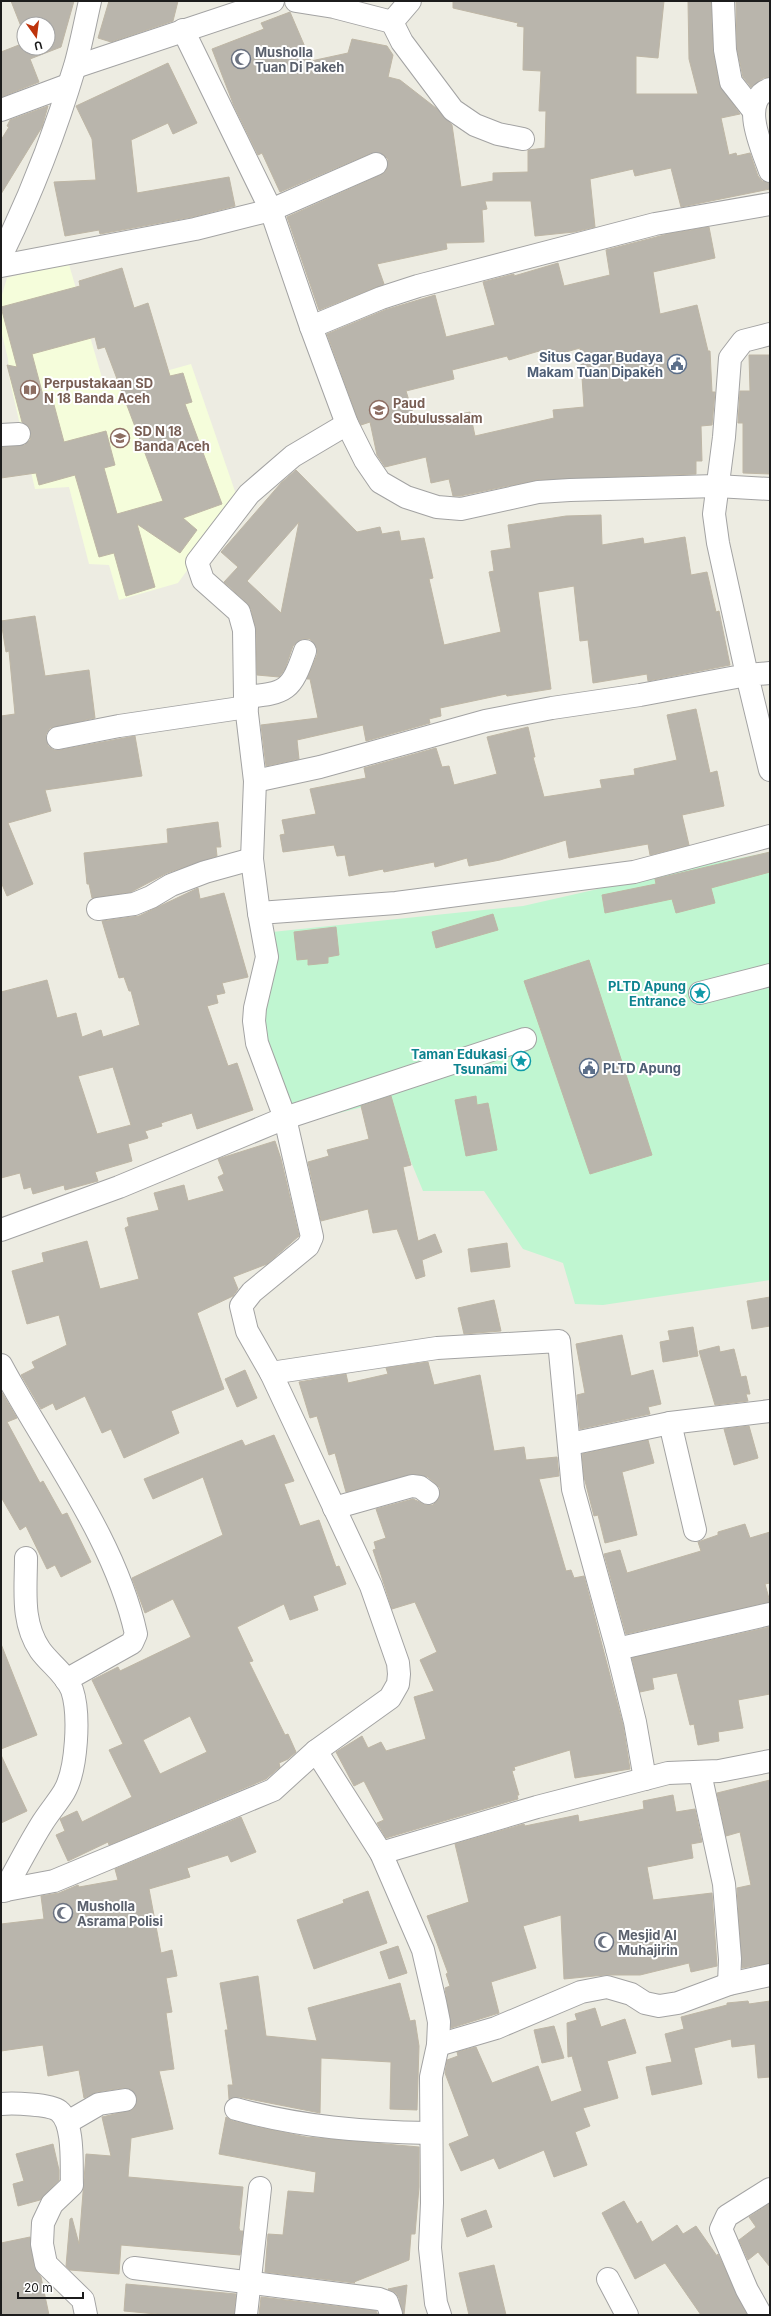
<svg xmlns="http://www.w3.org/2000/svg" width="771" height="2316" viewBox="0 0 771 2316" font-family="Inter,sans-serif">
<style>
.education{fill:#f5fddb}
.park{fill:#c0f6d1}
.building{fill:#b9b5ac;stroke:#beb6a5;fill-rule:evenodd}
.lines{fill:none;stroke-linecap:round;stroke-linejoin:round}
.minor-casing{stroke:#a3a3a3;stroke-width:24}
.minor{stroke:#fff;stroke-width:22}
.labels{text-anchor:middle;dominant-baseline:central;stroke-width:4;stroke-linejoin:round;paint-order:stroke}
.worship-label{font-size:13px;font-weight:bold;fill:#5b616d;stroke:#fff;text-anchor:start}
.service-label{font-size:13px;font-weight:bold;fill:#4e5e75;stroke:#fff;text-anchor:end}
.education-label{font-size:13px;font-weight:bold;fill:#785e54;stroke:#fff;text-anchor:start}
.culture-label{font-size:13px;font-weight:bold;fill:#0d838f;stroke:#fff;text-anchor:end}
</style>
<rect width="100%" height="100%" fill="#edece2"/>
<polygon class="education" points="68,261 105,388 191,364 238,500 178,583 119,600 109,565 89,564 69,487 35,489 10,382 8,359 1,330 1,298 7,278"/>
<polygon class="park" points="770,852 770,1280 603,1305 575,1304 563,1263 523,1249 484,1191 423,1191 386,1101 296,1124 259,1022 272,932 523,906 699,866"/>
<g class="building">
<polygon points="11,1 74,1 61,47 30,59 39,82 1,97 1,52 24,43 24,48 48,48 48,24 24,24 24,34"/>
<polygon points="109,1 178,1 173,21 111,42 98,38"/>
<polygon points="453,1 664,1 658,58 636,56 636,94 698,94 689,59 688,1 711,1 713,51 719,84 740,114 721,118 729,155 736,153 737,156 750,153 758,176 762,181 770,183 770,189 681,207 671,168 635,176 633,169 590,179 595,227 574,232 535,236 531,201 485,201 487,209 482,210 484,242 446,243 447,249 377,264 384,284 319,310 287,217 381,175 386,171 388,159 383,154 371,153 280,192 262,153 258,155 234,106 212,49 264,29 261,23 290,12 311,61 348,53 352,39 387,46 393,55 388,77 400,80 436,108 452,125 461,187 493,181 493,173 528,172 528,150 545,148 546,111 539,111 541,71 523,70 524,27 517,26 518,23 453,8"/>
<polygon points="736,1 770,1 770,77 763,78 751,87 743,77 737,49"/>
<polygon points="168,63 197,123 173,134 168,123 131,140 137,193 229,177 235,206 192,217 100,234 99,230 65,236 54,182 96,180 92,139 76,106"/>
<polygon points="48,106 42,127 1,194 1,140 9,127 7,126 10,120"/>
<path d="M709 227 715 258 653 272 660 314 697 305 708 351H710L712 392H715L712 425 701 426 702 461H696V474L537 480 460 496H453L449 479 431 483 426 457 385 467 377 455 370 422 361 425 358 419 327 334 385 310 435 295 446 337 495 325 483 282 514 274V276L558 263 564 286 610 275 606 250 668 234ZM580 348 584 407 553 410 554 418 475 436 470 412 416 423 406 391 454 379 452 370 507 356 509 360 539 351 541 359Z"/>
<path d="M122 268 134 308 148 303 170 376 183 373 192 402 185 404 222 504 183 518 197 530 180 553 137 524 155 587 126 596 114 553 99 557 75 475 39 485 36 473 1 478V447L25 445 30 440 31 434 29 427 22 422 7 365 17 367 1 307 80 286 79 281ZM95 337 98 349 105 347 163 501 117 514 104 468 115 465 106 431 64 442 53 401 45 403 32 354Z"/>
<polygon points="749,355 770,355 770,474 743,473 743,423 738,423 740,391 750,391"/>
<path d="M296 470 357 532 380 527 382 534 399 531 401 541 424 538 433 578 429 579 444 645 501 632 489 572 494 571 491 551 511 548 508 525 566 516 601 515 602 545 643 538 644 544 685 537 691 575 707 572 716 612 719 611 730 665 648 681 647 674 593 683 588 640 580 641 574 586 538 592 551 689 507 696 506 694 440 708 441 716 429 719 430 723 366 741 363 725 297 740 299 759 266 766 261 725 318 718 310 679H307L317 655V648L310 639H302L293 646 285 669 279 677 257 675 256 630 251 609 247 603 224 582 238 567 221 552 281 483ZM299 522 281 613 247 581Z"/>
<polygon points="35,616 45,676 89,670 95,718 50,728 46,734 48,746 54,750 60,750 135,736 142,776 45,790 51,811 8,823 33,884 7,896 1,882 1,716 15,714 9,651 6,652 1,621"/>
<polygon points="696,709 710,773 717,771 724,806 682,815 689,845 650,855 648,844 569,858 566,840 500,860 469,866 467,858 435,867 434,862 384,872 383,869 349,876 345,855 337,856 334,845 283,852 280,835 285,834 282,820 316,814 310,789 366,778 364,768 436,748 442,767 449,766 454,785 497,774 487,737 528,727 535,757 533,757 544,797 602,788 600,780 635,775 634,769 677,760 667,715"/>
<polygon points="218,822 221,847 216,847 217,856 167,873 131,892 92,898 89,884 87,884 84,853 168,843 167,829"/>
<polygon points="770,852 770,872 711,888 715,903 676,913 672,899 605,913 602,895 656,884 655,879"/>
<path d="M198 888 200 899 224 893 248 977 222 983 225 993 216 995 218 1003 207 1006 228 1066 237 1063 253 1110 197 1129 192 1113 161 1123 162 1126 145 1131 148 1138 128 1144 132 1161 95 1172 98 1181 65 1190 64 1185 33 1194 31 1187 24 1189 20 1173 1 1178V992L47 980 57 1018 76 1013 82 1037 101 1030 103 1037 140 1025 131 991H129L124 977 119 978 102 921 139 916ZM113 1067 131 1125 97 1134 78 1076Z"/>
<polygon points="493,914 498,930 436,948 432,932"/>
<polygon points="336,927 339,955 328,957 328,963 308,965 308,959 297,960 294,932"/>
<polygon points="589,960 652,1155 590,1174 524,981"/>
<polygon points="391,1096 411,1165 403,1167 418,1241 435,1234 442,1252 422,1260 425,1276 416,1279 397,1229 373,1233 368,1209 321,1221 308,1162 329,1156 327,1150 369,1139 361,1106"/>
<polygon points="476,1096 477,1105 488,1103 497,1150 466,1156 455,1100"/>
<polygon points="275,1141 281,1159 299,1236 267,1264 233,1277 238,1289 233,1296 197,1313 224,1389 171,1411 179,1433 124,1458 111,1429 102,1433 85,1396 56,1410 53,1403 41,1409 21,1375 35,1368 32,1362 67,1345 59,1315 27,1324 12,1271 44,1262 42,1253 87,1241 100,1289 139,1279 125,1228 129,1226 127,1218 159,1210 154,1193 184,1185 188,1201 224,1191 218,1177 224,1174 218,1159"/>
<polygon points="507,1243 510,1267 471,1272 468,1249"/>
<polygon points="770,1297 770,1326 752,1329 747,1301"/>
<polygon points="494,1300 501,1331 464,1334 458,1308"/>
<polygon points="693,1327 698,1356 663,1362 660,1342 670,1340 668,1331"/>
<polygon points="622,1335 631,1376 653,1370 661,1404 648,1407 650,1414 580,1429 577,1395 585,1393 576,1344"/>
<polygon points="719,1346 720,1352 734,1349 741,1377 746,1376 750,1394 746,1394 748,1401 715,1405 699,1351"/>
<polygon points="428,1362 434,1385 480,1375 494,1451 524,1447 526,1460 557,1457 559,1476 539,1479 566,1571 571,1570 574,1578 584,1576 623,1725 630,1769 575,1778 570,1750 514,1767 515,1770 512,1771 519,1795 517,1795 518,1799 386,1838 377,1823 384,1820 364,1781 354,1786 336,1752 362,1736 368,1748 381,1742 386,1751 426,1739 414,1697 434,1691 420,1660 437,1652 415,1602 392,1609 373,1550 376,1549 374,1542 386,1538 376,1509 413,1499 426,1505 433,1505 438,1500 440,1488 428,1477 413,1474 346,1492 335,1453 329,1455 317,1416 310,1418 299,1382 346,1374 348,1383 388,1374 386,1368"/>
<polygon points="245,1370 257,1398 237,1407 225,1379"/>
<polygon points="1,1391 17,1418 7,1422 40,1483 43,1481 62,1515 67,1513 91,1562 61,1577 55,1565 47,1569 26,1526 20,1530 1,1497"/>
<polygon points="749,1426 758,1458 734,1465 724,1429"/>
<path d="M274 1435 294 1481 284 1484 300 1526 319 1520 336 1567 339 1566 346 1584 313 1596 318 1610 290 1620 284 1604 237 1627 253 1661 249 1662 285 1735 288 1734 296 1752 288 1759 279 1763 280 1767 266 1779 109 1845 108 1842 68 1861 56 1835 65 1831 60 1819 77 1811 82 1822 132 1797 109 1750 123 1744 92 1680 118 1667 120 1671 191 1637 173 1599 145 1613 132 1578 223 1535 203 1477 153 1499 144 1479 242 1440 245 1446ZM190 1716 207 1752 160 1774 143 1740Z"/>
<polygon points="648,1440 654,1463 622,1472 637,1535 605,1543 598,1515 594,1516 584,1477 582,1454"/>
<polygon points="745,1524 750,1538 770,1532 770,1583 765,1584 770,1602 626,1634 604,1554 620,1550 627,1573 701,1551 698,1542 718,1535 718,1532"/>
<polygon points="770,1627 770,1694 738,1700 743,1728 718,1732 719,1741 698,1745 694,1724 690,1725 677,1673 652,1678 654,1689 640,1692 632,1658"/>
<polygon points="1,1644 37,1735 1,1749"/>
<polygon points="1,1755 27,1811 1,1823"/>
<polygon points="770,1780 770,1963 742,1968 737,1888 751,1885 740,1832 726,1836 717,1793"/>
<polygon points="673,1795 676,1812 695,1809 702,1842 691,1844 693,1858 647,1867 653,1900 712,1893 717,1966 691,1972 689,1963 640,1975 605,1975 564,1979 561,1915 523,1926 536,1968 491,1982 499,2013 451,2028 445,1988 450,1986 446,1974 448,1973 427,1916 469,1902 455,1844 524,1824 525,1826 578,1815 579,1822 644,1809 643,1801"/>
<polygon points="241,1817 256,1852 231,1862 228,1855 187,1868 190,1877 149,1889 161,1953 172,1950 177,1976 166,1978 172,2012 166,2013 174,2069 159,2071 173,2129 131,2138 128,2177 243,2187 239,2228 240,2231 243,2231 240,2255 121,2245 119,2274 70,2270 66,2266 70,2219 72,2218 79,2244 86,2154 111,2156 102,2117 132,2110 136,2105 137,2098 130,2089 123,2088 97,2092 84,2098 79,2070 48,2076 43,2045 1,2051 1,1924 44,1919 41,1896 59,1893 78,1885 79,1887 118,1880 115,1869"/>
<polygon points="368,1891 387,1943 314,1969 297,1920 344,1903 343,1900"/>
<polygon points="398,1946 407,1973 389,1979 380,1952"/>
<polygon points="258,1976 266,2036 317,2041 308,2008 400,1983 410,2021 415,2020 419,2046 417,2110 390,2109 391,2062 321,2058 320,2113 239,2097 229,2099 228,2085 233,2085 225,2030 228,2030 220,1983"/>
<polygon points="748,2001 749,2004 770,2001 770,2077 758,2078 755,2044 732,2047 731,2039 694,2048 702,2084 652,2095 646,2067 672,2062 665,2034 684,2029 681,2017 727,2005 727,2003"/>
<polygon points="595,2008 601,2027 625,2019 636,2053 607,2061 618,2098 583,2108 590,2126 575,2132 587,2165 554,2177 544,2150 499,2169 494,2158 461,2171 449,2144 469,2136 445,2073 447,2060 458,2056 457,2052 476,2047 492,2083 538,2066 551,2102 582,2091 572,2056 568,2057 567,2023 577,2020 575,2014"/>
<polygon points="554,2026 564,2058 542,2063 534,2030"/>
<polygon points="226,2117 233,2121 257,2127 306,2137 419,2147 419,2187 415,2234 411,2234 409,2260 354,2282 355,2283 265,2272 268,2234 283,2235 288,2191 314,2193 316,2172 219,2154"/>
<polygon points="53,2144 59,2170 59,2180 40,2200 18,2206 13,2184 24,2181 16,2154"/>
<polygon points="624,2201 637,2224 641,2221 652,2242 677,2225 683,2234 696,2226 717,2256 718,2254 747,2315 701,2315 665,2263 635,2279 602,2213"/>
<polygon points="769,2204 770,2205 770,2267 758,2252 748,2260 739,2240 756,2227 749,2217"/>
<polygon points="486,2210 492,2227 467,2237 461,2219"/>
<polygon points="30,2237 34,2266 41,2277 49,2315 1,2315 1,2243"/>
<polygon points="494,2265 506,2315 469,2315 459,2273"/>
<polygon points="126,2284 236,2294 234,2315 168,2315 124,2311"/>
<polygon points="407,2285 404,2315 403,2315 399,2298 396,2293 388,2289"/>
<polygon points="261,2297 376,2311 378,2315 259,2315"/>
</g>
<g class="lines">
<defs>
<g id="minor">
<polyline points="296,1 334,7 392,22 410,1"/>
<polyline points="723,1 725,50 731,82 753,110"/>
<polyline points="392,22 402,42 453,110 475,125 498,134 523,139"/>
<polyline points="183,30 271,210 311,327 347,424 365,460 380,482 406,497 437,507 461,509 538,492 570,490 717,486 770,489"/>
<polyline points="75,67 273,1"/>
<path d="M770 89C738 100 763 150 770 171"/>
<polyline points="1,110 68,85"/>
<path d="M1 256C30 197 56 130 75 66 81 45 85 23 90 1"/>
<polyline points="1,266 195,229 271,210 376,164"/>
<polyline points="311,327 381,298 418,286 655,224 770,204"/>
<polyline points="1,435 19,434"/>
<polyline points="770,673 747,675 770,770"/>
<path d="M245 697C287 693 291 691 305 651"/>
<polyline points="58,738 119,726 247,707"/>
<polyline points="255,781 320,767 485,721 552,708 640,695 747,675 718,543 714,514 724,437 730,358 743,341 770,334"/>
<polyline points="98,909 134,904 151,897 171,885 205,872 252,859"/>
<polyline points="259,913 252,859 255,781 245,697 244,630 239,612 203,580 197,562 249,494 293,456 347,424"/>
<polyline points="700,993 770,975"/>
<polyline points="1,1230 119,1187 285,1118 257,1043 254,1021 255,1008 267,957 259,913 396,903 634,872 770,836"/>
<path d="M1 1365C47 1451 115 1538 136 1634L132 1643 66 1680"/>
<polyline points="271,1373 437,1348 559,1341 573,1489 617,1649 635,1722 645,1779"/>
<polyline points="670,1423 695,1530"/>
<polyline points="570,1444 670,1423 770,1411"/>
<polyline points="334,1508 412,1486 420,1487 428,1493"/>
<polyline points="617,1649 770,1614"/>
<polyline points="316,1751 390,1698 398,1684 399,1674 398,1663 371,1586 271,1373 247,1331 241,1306 252,1292 308,1246 312,1237 285,1118 525,1039"/>
<polyline points="700,1773 724,1884 730,1959 729,1984"/>
<polyline points="381,1853 537,1807 668,1773 719,1771 770,1761"/>
<polyline points="1,1891 54,1881 273,1790 316,1751 381,1853 423,1950 435,2002 439,2022 438,2045 431,2077 432,2203 430,2248 436,2303 440,2315"/>
<path d="M4 1891C17 1868 29 1844 43 1822 50 1811 58 1802 64 1792 77 1770 80 1714 72 1690 65 1673 50 1664 40 1650 21 1622 26 1590 26 1558"/>
<polyline points="438,2045 496,2028 581,1992 607,1987 631,1994 645,2003 659,2006 678,2003 729,1984 770,1975"/>
<path d="M1 2104C13 2103 50 2104 59 2111 75 2124 71 2166 72 2185L52 2204 43 2223 42 2244 46 2264 83 2300 86 2315"/>
<path d="M236 2109C300 2127 364 2132 430 2133"/>
<polyline points="68,2122 99,2104 125,2100"/>
<polyline points="134,2268 379,2299 387,2302 391,2314"/>
<polyline points="608,2279 627,2315"/>
<polyline points="246,2315 260,2188"/>
<polyline points="761,2315 747,2290 721,2229 727,2216 770,2189"/>
</g>
</defs>
<use href="#minor" class="minor-casing"/>
<use href="#minor" class="minor"/>
</g>
<defs>
<symbol id="mosque-ring" viewBox="-11 -11 22 22"><circle r="9.5" fill="#fff" stroke="#6b7280" stroke-width="1.5"/><path d="M3.5-4.9A6 6 0 1 0 3.5 4.9A5 5 0 1 1 3.5-4.9Z" fill="#6b7280"/></symbol>
<symbol id="civic-ring" viewBox="-11 -11 22 22"><circle r="9.5" fill="#fff" stroke="#5c6f8a" stroke-width="1.5"/><path d="M-.6-6.5H3V-4.5H.6V-3L4-1V1h2V6H-6V1h2V-1L-.6-3ZM-1.2 2.5V6h2.4V2.5Z" fill="#5c6f8a"/></symbol>
<symbol id="library-ring" viewBox="-11 -11 22 22"><circle r="9.5" fill="#fff" stroke="#8d6e63" stroke-width="1.5"/><path d="M-6-4Q-3-5.5-.7-3.5V5Q-3 3-6 4ZM6-4Q3-5.5 .7-3.5V5Q3 3 6 4Z" fill="#8d6e63"/></symbol>
<symbol id="school-ring" viewBox="-11 -11 22 22"><circle r="9.5" fill="#fff" stroke="#8d6e63" stroke-width="1.5"/><path d="M0-5L7-2L0 1L-7-2ZM-4 1L0 2.5L4 1V4Q0 6-4 4Z" fill="#8d6e63"/></symbol>
<symbol id="sight-ring" viewBox="-11 -11 22 22"><circle r="9.5" fill="#fff" stroke="#0f9aa8" stroke-width="1.5"/><path d="M0-6L1.8-2.2L6-1.7L2.9 1.2L3.7 5.4L0 3.3L-3.7 5.4L-2.9 1.2L-6-1.7L-1.8-2.2Z" fill="#0f9aa8"/></symbol>
</defs>
<g fill-rule="evenodd">
<use href="#mosque-ring" x="230" y="48" width="22" height="22"/>
<use href="#civic-ring" x="666" y="353" width="22" height="22"/>
<use href="#library-ring" x="19" y="379" width="22" height="22"/>
<use href="#school-ring" x="368" y="399" width="22" height="22"/>
<use href="#school-ring" x="109" y="427" width="22" height="22"/>
<use href="#sight-ring" x="689" y="982" width="22" height="22"/>
<use href="#sight-ring" x="510" y="1050" width="22" height="22"/>
<use href="#civic-ring" x="578" y="1057" width="22" height="22"/>
<use href="#mosque-ring" x="52" y="1902" width="22" height="22"/>
<use href="#mosque-ring" x="593" y="1931" width="22" height="22"/>
</g>
<g class="labels">
<g class="worship-label">
<text x="255" y="52">Musholla<tspan x="255" dy="15">Tuan Di Pakeh</tspan></text>
<text x="77" y="1906">Musholla<tspan x="77" dy="15">Asrama Polisi</tspan></text>
<text x="618" y="1935">Mesjid Al<tspan x="618" dy="15">Muhajirin</tspan></text>
</g>
<g class="service-label">
<text x="663" y="357">Situs Cagar Budaya<tspan x="663" dy="15">Makam Tuan Dipakeh</tspan></text>
<text x="603" y="1068" text-anchor="start">PLTD Apung</text>
</g>
<g class="education-label">
<text x="44" y="383">Perpustakaan SD<tspan x="44" dy="15">N 18 Banda Aceh</tspan></text>
<text x="393" y="403">Paud<tspan x="393" dy="15">Subulussalam</tspan></text>
<text x="134" y="431">SD N 18<tspan x="134" dy="15">Banda Aceh</tspan></text>
</g>
<g class="culture-label">
<text x="686" y="986">PLTD Apung<tspan x="686" dy="15">Entrance</tspan></text>
<text x="507" y="1054">Taman Edukasi<tspan x="507" dy="15">Tsunami</tspan></text>
</g>
</g>
<rect width="771" height="2316" fill="none" stroke="#1c1c1c" stroke-width="4"/>
<g transform="translate(36 36) rotate(166)"><circle r="19" fill="#ffffff" stroke="#a4a4a4"/>
<path d="M0-3L7 15L0 10L-7 15Z" fill="#be330b"/>
<text y="-6" font-size="11" font-weight="bold" text-anchor="middle" fill="#1c1c1c">U</text>
</g>
<path d="M18 2292v6h65v-6" fill="none" stroke="#1c1c1c" stroke-width="2"/>
<text x="24" y="2292" font-size="12" fill="#1c1c1c" stroke="#ffffff" stroke-width="3" paint-order="stroke">20 m</text>
</svg>
